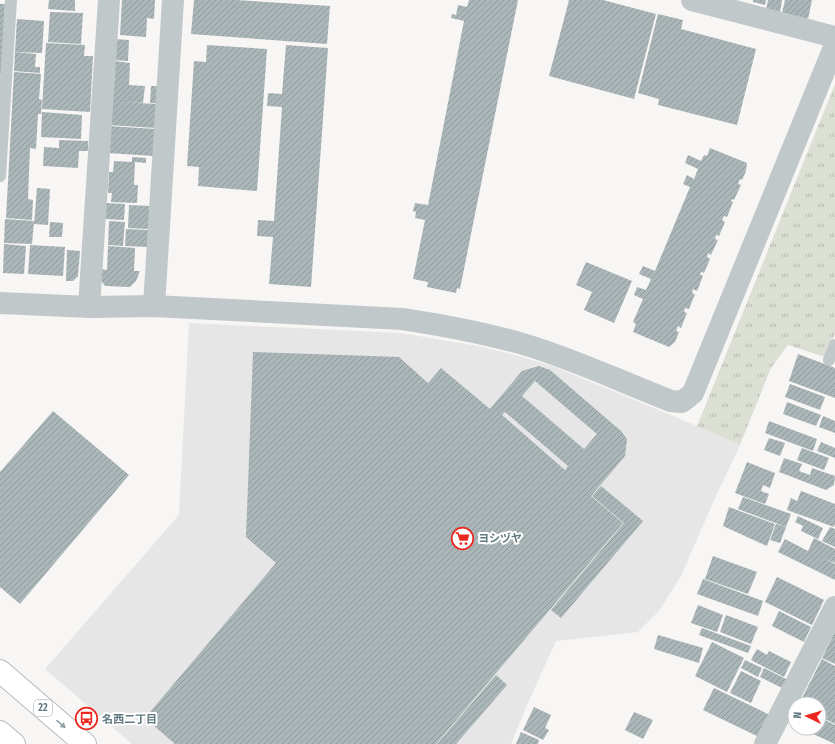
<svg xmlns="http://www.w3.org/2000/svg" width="835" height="744" viewBox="0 0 835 744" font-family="'Fira Sans Condensed','Noto Sans JP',sans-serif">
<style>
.built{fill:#e5e6e5}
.grass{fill:url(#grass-tufts)}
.building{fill:url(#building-hatch);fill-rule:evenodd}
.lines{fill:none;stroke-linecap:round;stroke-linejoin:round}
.trunk-casing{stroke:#b4babc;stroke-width:24}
.service{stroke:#c1c8ca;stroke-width:12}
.minor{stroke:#c1c8ca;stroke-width:22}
.trunk{stroke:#fff;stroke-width:22}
.oneway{fill:#90a1a6}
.labels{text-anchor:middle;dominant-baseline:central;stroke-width:4;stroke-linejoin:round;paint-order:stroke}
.shield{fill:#fff;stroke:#90a1a6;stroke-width:1}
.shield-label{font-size:10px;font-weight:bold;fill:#607980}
.poi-label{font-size:11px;font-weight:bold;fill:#607980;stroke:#fff;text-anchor:start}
</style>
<defs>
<pattern id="grass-tufts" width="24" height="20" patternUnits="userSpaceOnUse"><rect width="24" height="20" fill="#dbdfd4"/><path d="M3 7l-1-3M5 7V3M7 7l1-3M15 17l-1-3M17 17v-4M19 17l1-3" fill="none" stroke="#b5bab1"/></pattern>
<pattern id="building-hatch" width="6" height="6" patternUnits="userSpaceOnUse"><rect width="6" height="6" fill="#abb6b9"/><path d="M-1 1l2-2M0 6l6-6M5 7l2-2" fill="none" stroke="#8f999c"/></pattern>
</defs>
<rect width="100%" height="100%" fill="#f7f6f4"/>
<polygon class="built" points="189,323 401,333 478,346 519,356 555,367 697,426 740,445 711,507 681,576 659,611 638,632 556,641 528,703 511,744 132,744 45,669 179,515"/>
<polygon class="grass" points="835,84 835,334 825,357 788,345 771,368 740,445 697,426"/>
<g class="building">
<polygon points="49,0 75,0 75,11 48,9"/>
<polygon points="122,0 155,0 154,19 147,18 146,37 120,35"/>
<polygon points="194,0 236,0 330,6 327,44 191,34"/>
<polygon points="469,0 518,0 460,289 457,288 456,293 427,287 428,282 413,279 425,220 415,218 416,212 413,211 415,203 428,205 464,21 451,18 452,14 456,15 458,5 467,7"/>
<polygon points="569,0 603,0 656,14 634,99 549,76"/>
<polygon points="753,0 766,0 765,5 753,2"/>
<polygon points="768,0 782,0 780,13 766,10"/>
<polygon points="785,0 812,0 808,19 782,13"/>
<polygon points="0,4 5,4 1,75 0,75"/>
<polygon points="50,12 83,13 81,44 48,42"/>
<polygon points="658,14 683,20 681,29 756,49 737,125 658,105 659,99 638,93"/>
<polygon points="17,19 44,21 42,53 15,52"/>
<polygon points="115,39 129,40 128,61 113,60"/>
<polygon points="46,43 85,45 84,56 93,56 90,112 42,109"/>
<polygon points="207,45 267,49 257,191 198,186 199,167 187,166 194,61 206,62"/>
<polygon points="286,45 328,48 311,287 269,284 273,237 257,236 258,220 274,221 282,107 267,106 268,93 282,94"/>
<polygon points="15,52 36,54 35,67 40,67 40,73 14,71"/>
<polygon points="114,61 130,63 129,85 145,86 143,103 118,102 157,104 156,128 109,125"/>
<polygon points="14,72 41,74 39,99 42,100 41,114 38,114 36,149 30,148 28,199 33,200 32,220 6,218"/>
<polygon points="151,86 158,86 157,103 150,103"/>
<polygon points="42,112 82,115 81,139 41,137"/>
<polygon points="109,126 155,129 154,156 107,153"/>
<polygon points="59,140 88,141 88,151 79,151 78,168 43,166 44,147 59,148"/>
<polygon points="710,148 747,163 746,171 742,180 740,179 738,184 741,185 734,200 732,199 731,201 733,202 727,217 724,216 722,220 725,222 719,236 716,235 715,239 718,240 711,255 708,253 707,257 710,259 704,273 701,272 700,274 703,276 697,291 693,289 692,293 695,294 689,309 685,308 684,312 687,313 681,328 678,326 676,331 679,332 675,342 669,347 633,332 636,324 633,322 643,299 634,295 637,287 646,290 651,279 639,274 643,266 655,271 690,187 683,184 687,175 694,179 698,169 685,163 688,155 701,161 704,155 707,156"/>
<polygon points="132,157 146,158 146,163 135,162 134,185 138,185 137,203 111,202 112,193 108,193 109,172 113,172 114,161 132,162"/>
<polygon points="37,188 50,189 48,225 34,224"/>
<polygon points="105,203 125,204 124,220 104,219"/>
<polygon points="129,205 150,206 148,229 128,228"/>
<polygon points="5,219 34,221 32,244 4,243"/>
<polygon points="109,221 125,222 123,246 108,245"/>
<polygon points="50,222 63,223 62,237 49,237"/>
<polygon points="126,229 148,230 148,247 125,246"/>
<polygon points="4,244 26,246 24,274 3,273"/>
<polygon points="30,245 65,247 63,276 28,274"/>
<polygon points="108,246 135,248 134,271 140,271 136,281 130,287 105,286 100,279 101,269 107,270"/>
<polygon points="67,250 80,251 78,276 73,281 66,281"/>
<polygon points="586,262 632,281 614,323 584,310 592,292 576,285"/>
<path d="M253 352 399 357 428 383 441 368 490 409 522 371 539 366 550 370 621 431 627 439 625 456 591 496 623 523 436 744H175L145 718 276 563 246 537ZM535 381 597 434 584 449 522 396ZM505 412 568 466 565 470 502 415Z"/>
<polygon points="798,354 835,368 835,398 789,381"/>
<polygon points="790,384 825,397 820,410 785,397"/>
<polygon points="787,402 821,415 816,426 783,414"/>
<polygon points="53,411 129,475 20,604 0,587 0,472"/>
<polygon points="823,416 835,421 835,433 819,427"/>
<polygon points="769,421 817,439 813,451 765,433"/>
<polygon points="769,438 785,443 780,456 764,450"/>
<polygon points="821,442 835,448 835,458 817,451"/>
<polygon points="802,448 829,458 824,470 797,460"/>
<polygon points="784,458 802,464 799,471 810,475 812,468 835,476 834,485 826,490 779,472"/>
<polygon points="747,462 775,473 770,488 763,485 761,491 769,494 765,504 735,493"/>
<polygon points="601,486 643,521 561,618 551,610 624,523 592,496"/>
<polygon points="801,491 835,504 835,524 834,527 787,510 791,498 797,501"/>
<polygon points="743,497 791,514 786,527 738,509"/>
<polygon points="729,507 775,524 767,546 723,526"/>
<polygon points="798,516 823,528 818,539 801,531 803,526 795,522"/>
<polygon points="776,524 786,527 780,543 770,540"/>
<polygon points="830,527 835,529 835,547 822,541"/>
<polygon points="814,538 835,549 835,563 826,559 835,564 835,580 778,552 785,539 808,551"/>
<polygon points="713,556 757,572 748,594 705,579"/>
<polygon points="777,577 824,600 812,625 765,602"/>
<polygon points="703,579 763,601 758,616 697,594"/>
<polygon points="698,605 723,615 717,632 691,623"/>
<polygon points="779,611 811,627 804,642 772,626"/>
<polygon points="726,615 758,627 751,644 720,632"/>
<polygon points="702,628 751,646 748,653 699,635"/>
<polygon points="835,631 835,664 822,658"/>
<polygon points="658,635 703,648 699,663 654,649"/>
<polygon points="712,642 744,658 727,692 695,676"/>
<polygon points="757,649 767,655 769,651 791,662 784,677 751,660"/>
<polygon points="822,659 835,666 835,724 819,716 819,704 799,704"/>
<polygon points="745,660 762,668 758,677 741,668"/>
<polygon points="764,668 788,680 784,689 760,677"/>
<polygon points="741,671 761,681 751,703 730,693"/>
<polygon points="496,675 507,685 456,744 437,744"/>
<polygon points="714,688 770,715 759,737 703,710"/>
<polygon points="534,707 551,715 545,728 549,730 543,740 523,730"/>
<polygon points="634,712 653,720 643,739 625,730"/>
<polygon points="821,718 835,725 835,744 813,734 815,728 819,728 819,721"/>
<polygon points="521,732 539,740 538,744 516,744"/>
</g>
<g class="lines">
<defs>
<g id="trunk">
<polyline points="0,671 85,744"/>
<polyline points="0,732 14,744"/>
</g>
</defs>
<use href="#trunk" class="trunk-casing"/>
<g class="service">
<polyline points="0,176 11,0"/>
<polyline points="829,360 835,345"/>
</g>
<g class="minor">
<polyline points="692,0 835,37"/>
<path d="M0 303 89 307 154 306 402 319C442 325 484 333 523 344 574 359 622 382 671 401L682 402 693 393 835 45"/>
<polyline points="154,306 173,0"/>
<polyline points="89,307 109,0"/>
<polyline points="765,744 835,607"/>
</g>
<use href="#trunk" class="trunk"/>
</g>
<defs><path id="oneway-solid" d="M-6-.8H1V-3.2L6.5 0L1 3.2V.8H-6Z"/></defs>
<use class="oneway" href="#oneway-solid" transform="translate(61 724) rotate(41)"/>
<defs>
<symbol id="supermarket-ring" viewBox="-11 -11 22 22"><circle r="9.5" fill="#fff" stroke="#eb2820" stroke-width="1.5"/><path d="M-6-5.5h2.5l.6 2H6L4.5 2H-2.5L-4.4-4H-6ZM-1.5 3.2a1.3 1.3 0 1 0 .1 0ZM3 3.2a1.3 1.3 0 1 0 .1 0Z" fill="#eb2820"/></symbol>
<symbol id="bus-ring" viewBox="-11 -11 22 22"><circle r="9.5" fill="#fff" stroke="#eb2820" stroke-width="1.5"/><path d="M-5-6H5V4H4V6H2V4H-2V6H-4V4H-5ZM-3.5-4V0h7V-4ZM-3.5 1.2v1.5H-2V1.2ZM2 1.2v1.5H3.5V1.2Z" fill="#eb2820"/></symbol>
</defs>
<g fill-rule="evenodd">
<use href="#supermarket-ring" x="450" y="526" width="25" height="25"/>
<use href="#bus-ring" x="74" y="706" width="25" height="25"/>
</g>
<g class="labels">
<rect class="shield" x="34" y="700" width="18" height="16" rx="3"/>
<g class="shield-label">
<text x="43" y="708">22</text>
</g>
<g class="poi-label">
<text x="478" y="538">ヨシヅヤ</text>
<text x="102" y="719">名西二丁目</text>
</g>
</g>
<g transform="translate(807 716) rotate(275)"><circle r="19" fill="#ffffff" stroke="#bfc9cc"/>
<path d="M0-3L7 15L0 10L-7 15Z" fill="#eb2820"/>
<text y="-6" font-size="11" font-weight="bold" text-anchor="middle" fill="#607980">N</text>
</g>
</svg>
